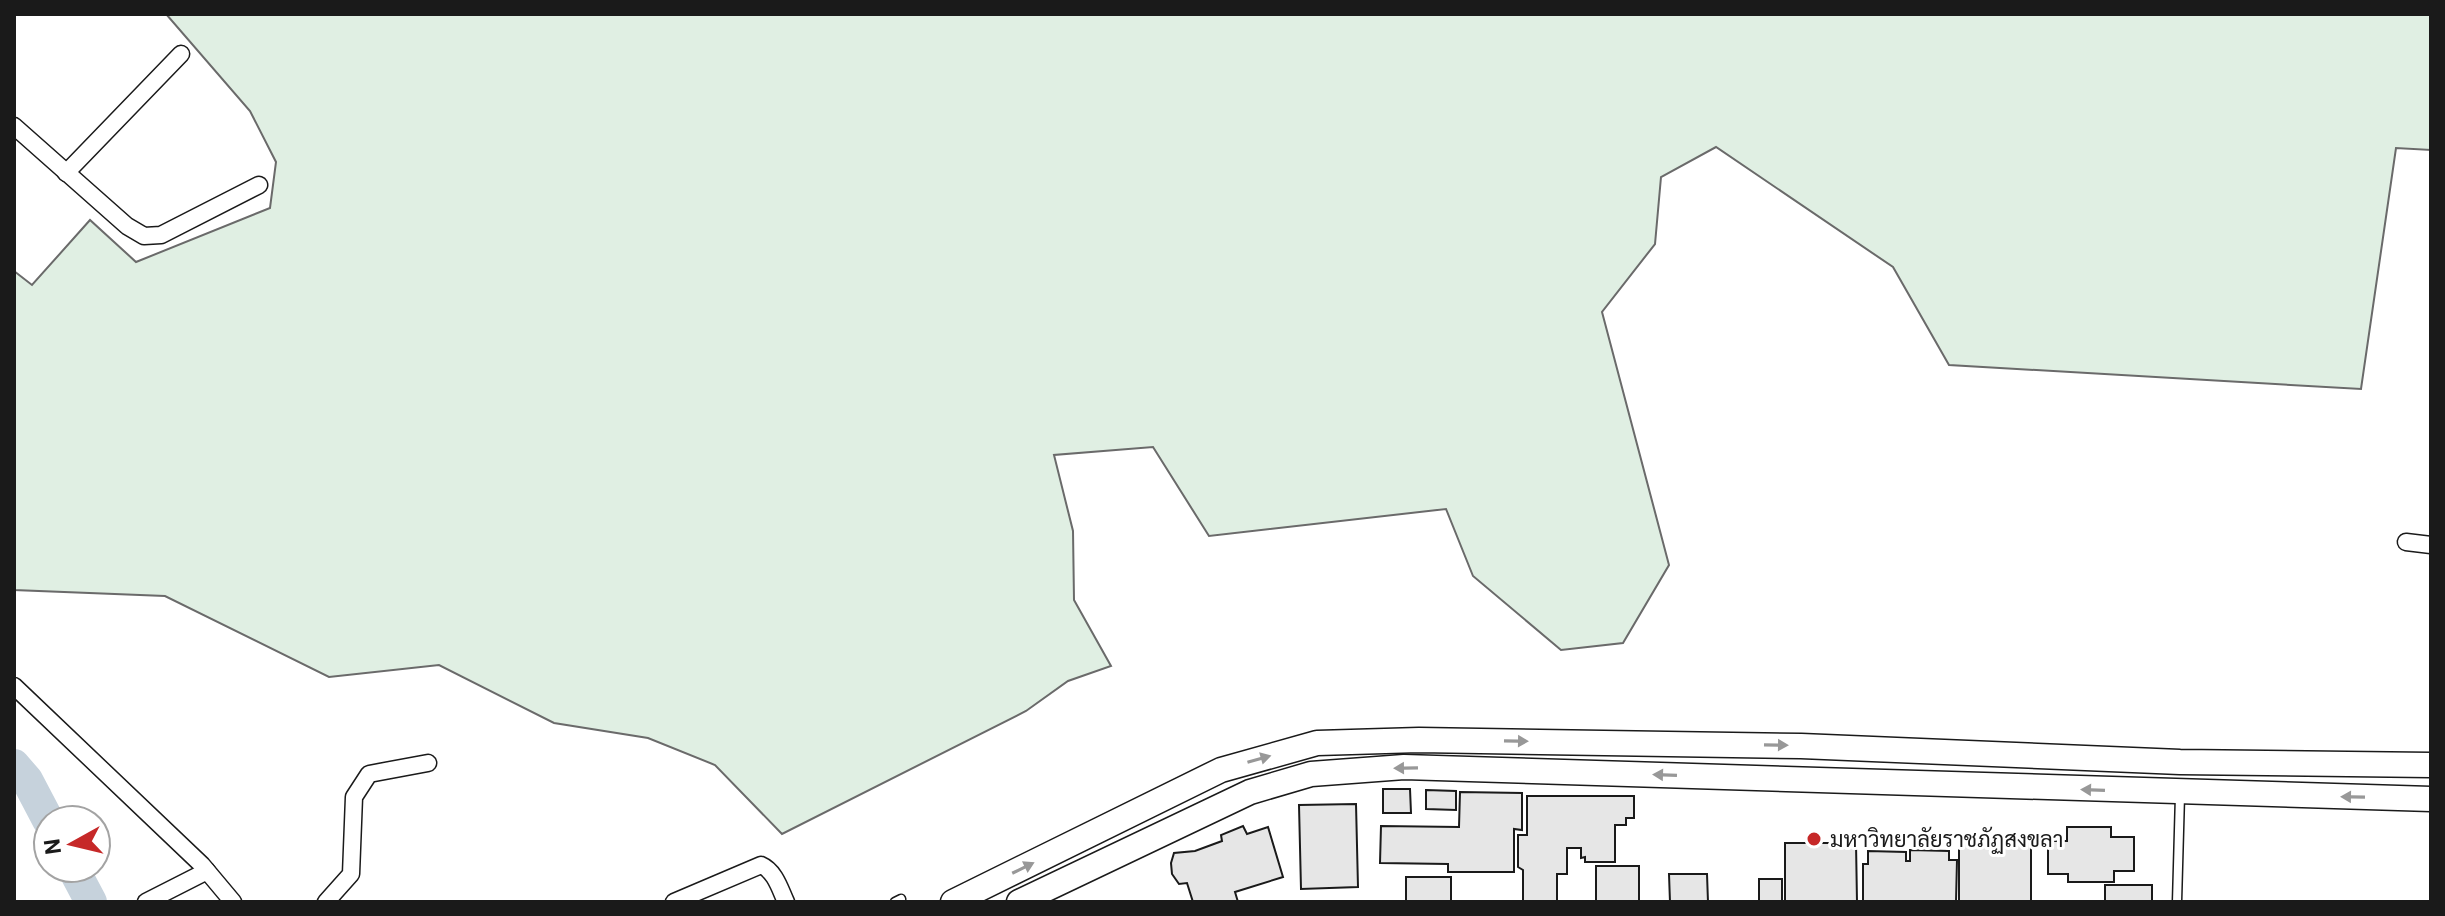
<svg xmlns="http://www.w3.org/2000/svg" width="2445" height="916" viewBox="0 0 2445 916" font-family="Roboto,Sarabun,sans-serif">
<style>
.green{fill:#e0efe3;stroke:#6a6a6a;stroke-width:2}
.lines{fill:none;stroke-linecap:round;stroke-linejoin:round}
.river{stroke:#c6d2dc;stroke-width:32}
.building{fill:#e6e6e6;stroke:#1a1a1a;stroke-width:2}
.service-casing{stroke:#1a1a1a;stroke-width:11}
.minor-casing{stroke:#1a1a1a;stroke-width:19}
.secondary-casing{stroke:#1a1a1a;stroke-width:27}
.service{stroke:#fff;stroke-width:8}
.minor{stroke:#fff;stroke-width:16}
.secondary{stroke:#fff;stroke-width:24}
.oneway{fill:#989898}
.poi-dot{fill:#c62828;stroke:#fff;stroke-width:3}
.labels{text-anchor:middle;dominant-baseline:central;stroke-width:6;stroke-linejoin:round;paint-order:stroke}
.poi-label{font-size:22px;fill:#1a1a1a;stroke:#fff;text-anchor:start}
</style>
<rect width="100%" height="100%" fill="#fff"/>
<polygon class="green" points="166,14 2431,14 2431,150 2396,148 2361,389 1949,365 1893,267 1716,147 1661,177 1655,244 1602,312 1669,565 1623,643 1561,650 1473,576 1446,509 1209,536 1153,447 1054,455 1073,531 1074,600 1111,666 1068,681 1026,711 782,834 715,765 648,738 554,723 439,665 329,677 165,596 14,590 14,271 32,285 90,220 136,262 270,208 276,162 250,111"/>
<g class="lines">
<g class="river">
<polyline points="14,765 27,780 48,820"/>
<polyline points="73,868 91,902"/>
</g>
</g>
<g class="building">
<polygon points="1383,789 1410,789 1411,813 1383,813"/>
<polygon points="1426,790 1456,791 1456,810 1426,809"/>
<polygon points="1460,792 1522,793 1522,830 1514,829 1514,872 1448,872 1448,864 1380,863 1381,826 1459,827"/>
<polygon points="1527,796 1634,796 1634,818 1626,818 1626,825 1615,825 1615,862 1585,862 1585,857 1581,858 1581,848 1567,848 1567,874 1557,874 1557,902 1523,902 1523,870 1518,867 1518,835 1527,835"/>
<polygon points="1356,804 1358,887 1301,889 1299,805"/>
<polygon points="1243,826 1247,834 1268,827 1283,877 1235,892 1238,902 1193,902 1187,883 1179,884 1172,874 1171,863 1174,853 1195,851 1222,841 1221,835"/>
<polygon points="2067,827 2111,827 2111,837 2134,837 2134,871 2114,871 2114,882 2068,882 2068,874 2048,874 2048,841 2067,841"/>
<rect x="1959" y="837" width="72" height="65"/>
<polygon points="1785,843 1856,843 1857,902 1785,902"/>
<polygon points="1910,850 1949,851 1949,860 1957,860 1956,902 1863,902 1863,864 1868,864 1868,851 1906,852 1906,861 1910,861"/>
<rect x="1596" y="866" width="43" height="36"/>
<polygon points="1669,874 1707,874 1708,902 1670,902"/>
<rect x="1406" y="877" width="45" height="25"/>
<rect x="1759" y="879" width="23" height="23"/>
<rect x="2105" y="885" width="47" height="17"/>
</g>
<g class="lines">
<defs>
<g id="service">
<polyline points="895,902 901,899"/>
<polyline points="2177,902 2180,795"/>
</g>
<g id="minor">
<polyline points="14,126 127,226 144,236 161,235 259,185"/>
<polyline points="66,173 181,54"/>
<polyline points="2406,542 2431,545"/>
<polyline points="14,686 202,865 233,902"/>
<polyline points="146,902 207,871"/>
<polyline points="326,902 351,874 354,797 369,774 428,763"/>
<path d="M674 902 761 865C775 871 780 889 786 902"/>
</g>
<g id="secondary">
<polyline points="953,902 1221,770 1317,743 1419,740 1801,746 2180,762 2431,765"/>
<polyline points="1019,902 1250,792 1311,774 1404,767 2431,799"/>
</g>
</defs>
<use href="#service" class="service-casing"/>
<use href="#minor" class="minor-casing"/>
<use href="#secondary" class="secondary-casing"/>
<use href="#service" class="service"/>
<use href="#minor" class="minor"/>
<use href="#secondary" class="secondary"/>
</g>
<defs><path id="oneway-solid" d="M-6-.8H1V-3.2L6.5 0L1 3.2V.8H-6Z" transform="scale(2)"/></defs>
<g class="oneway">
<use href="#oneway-solid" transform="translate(1516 741) rotate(1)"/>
<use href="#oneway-solid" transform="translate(1776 745) rotate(1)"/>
<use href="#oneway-solid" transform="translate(1259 759) rotate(-16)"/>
<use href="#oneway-solid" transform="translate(1406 768) rotate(179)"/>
<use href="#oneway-solid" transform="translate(1665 775) rotate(-178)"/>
<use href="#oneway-solid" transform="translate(2093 790) rotate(-178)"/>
<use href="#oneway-solid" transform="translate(2353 797) rotate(-179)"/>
<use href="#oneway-solid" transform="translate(1023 868) rotate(-26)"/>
</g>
<circle class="poi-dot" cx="1814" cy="839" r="8"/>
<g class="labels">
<g class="poi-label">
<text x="1830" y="839">มหาวิทยาลัยราชภัฏสงขลา</text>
</g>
</g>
<rect width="2445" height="916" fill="none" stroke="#1a1a1a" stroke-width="32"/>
<g transform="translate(72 844) rotate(262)"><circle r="38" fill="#ffffff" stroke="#a3a3a3" stroke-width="2"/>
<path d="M0-6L14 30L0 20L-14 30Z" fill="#c62828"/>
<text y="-12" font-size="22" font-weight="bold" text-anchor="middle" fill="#1a1a1a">N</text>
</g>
</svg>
